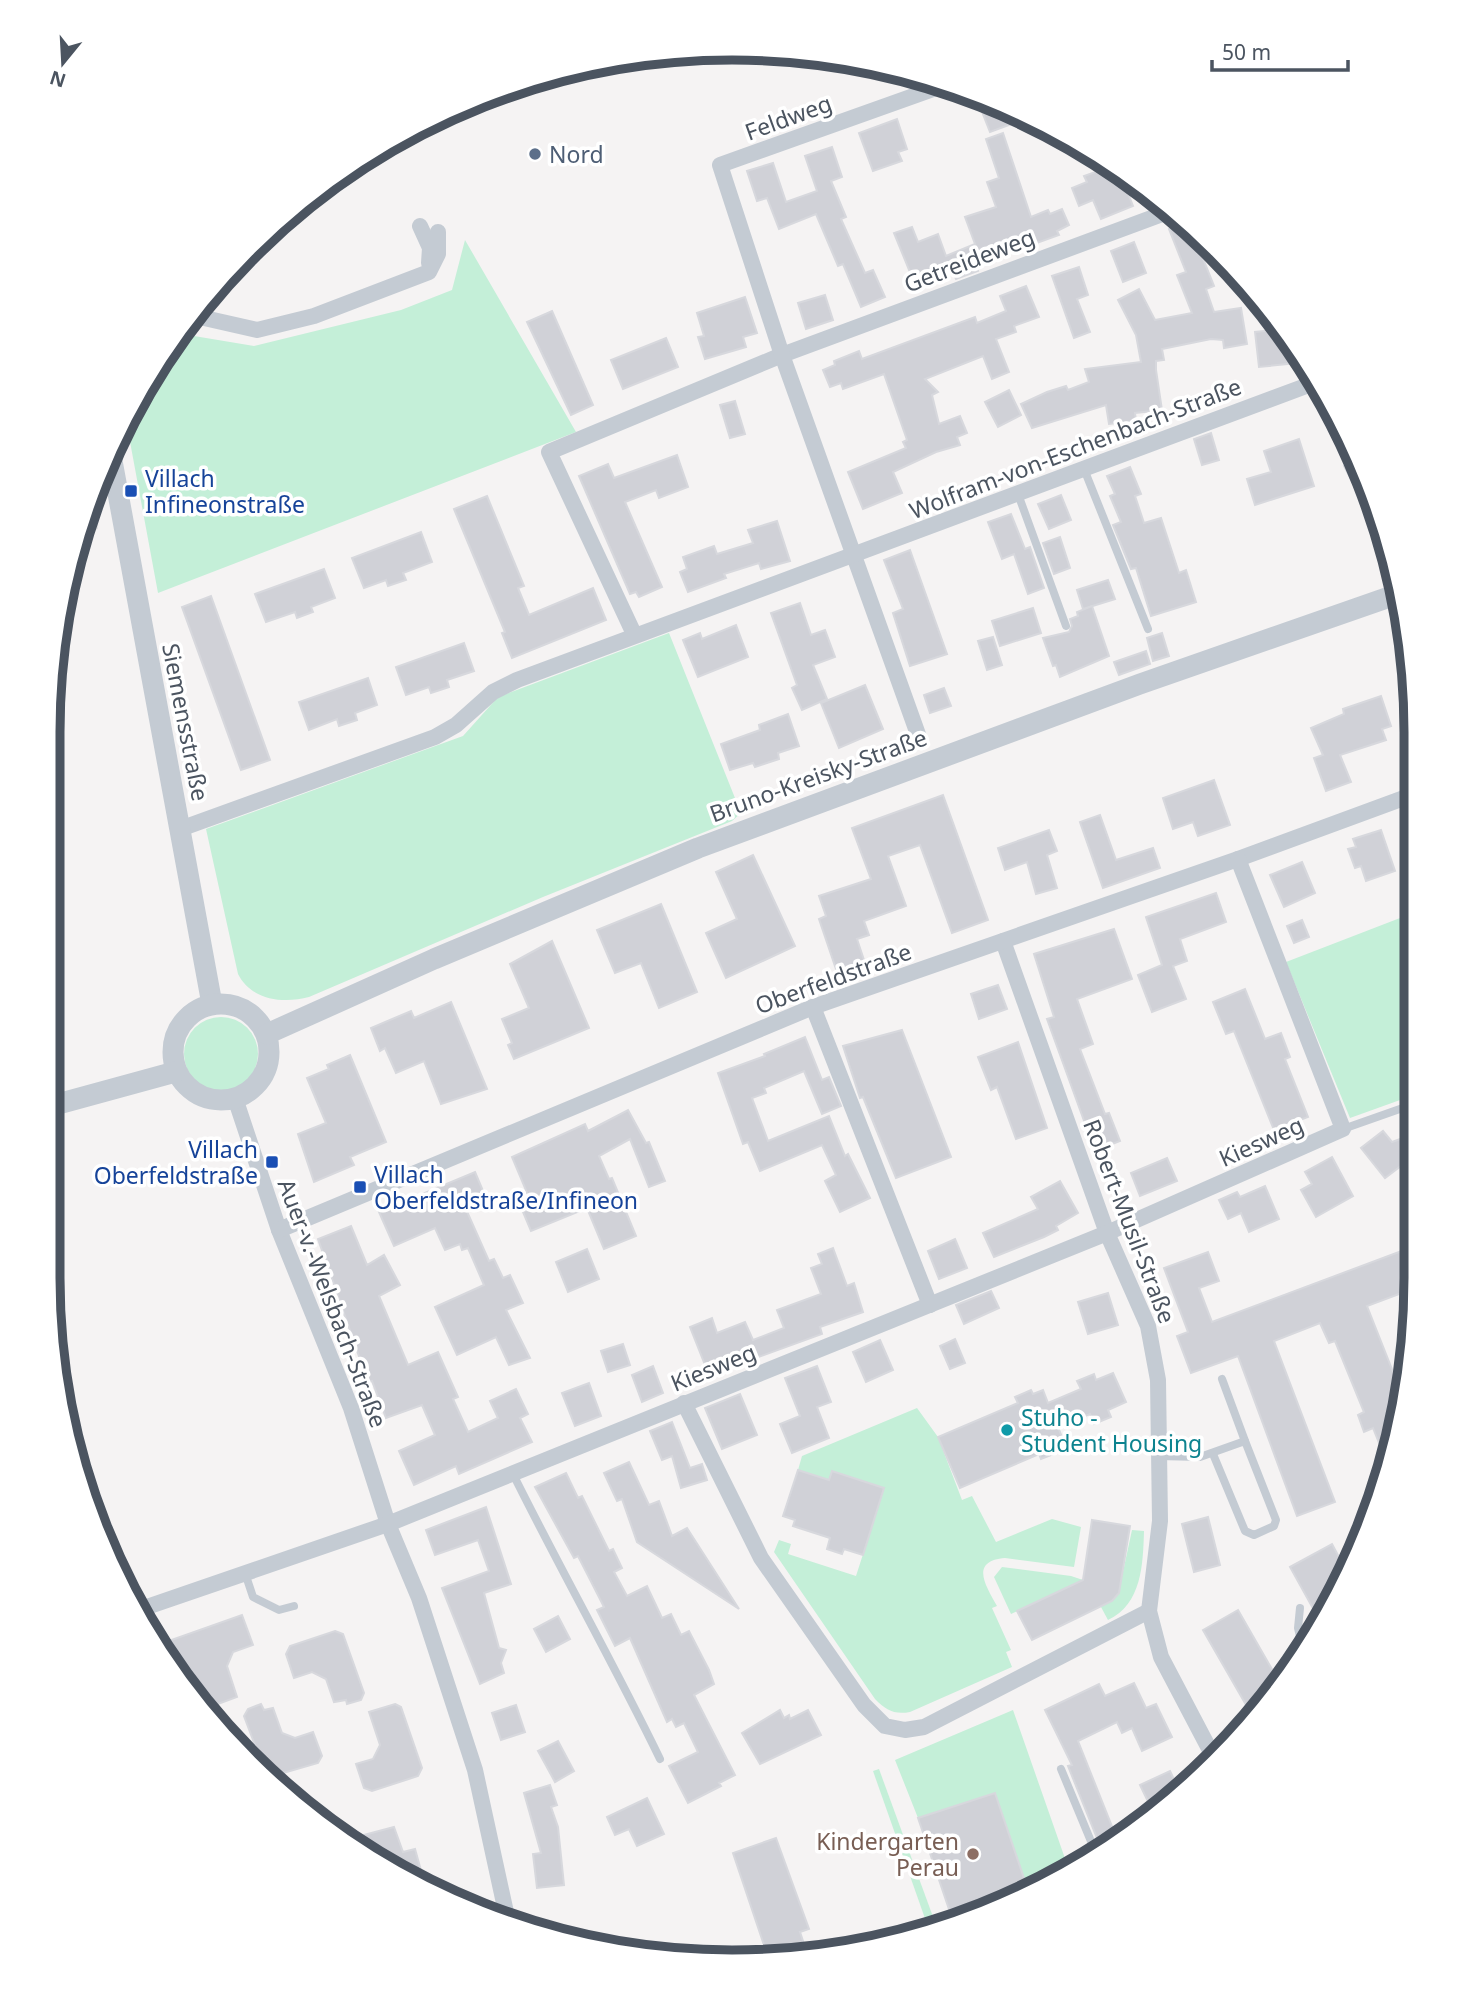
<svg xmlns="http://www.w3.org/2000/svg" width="1464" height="2009" viewBox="0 0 1464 2009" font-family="'Noto Sans',sans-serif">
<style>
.education{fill:#e6e4e5}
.green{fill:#c4efd8}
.building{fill:#d0d1d7;stroke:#d7d8dd;stroke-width:2}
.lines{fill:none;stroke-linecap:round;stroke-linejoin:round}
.service{stroke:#c4cbd3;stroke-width:8}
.minor{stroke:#c4cbd3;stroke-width:16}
.tertiary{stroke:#c4cbd3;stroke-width:21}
.service-dot{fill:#5c6f8a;stroke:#fff;stroke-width:2.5}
.transit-dot{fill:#1a4fb4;stroke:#fff;stroke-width:2.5}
.culture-dot{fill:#0f9aa8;stroke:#fff;stroke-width:2.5}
.education-dot{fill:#8d6e63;stroke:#fff;stroke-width:2.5}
.labels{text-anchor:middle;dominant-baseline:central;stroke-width:7;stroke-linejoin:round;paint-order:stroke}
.street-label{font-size:23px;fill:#4b5460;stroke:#fff}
.service-label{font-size:23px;fill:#4e5e75;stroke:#fff;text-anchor:start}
.transit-label{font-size:23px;fill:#164399;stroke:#fff;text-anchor:start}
.culture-label{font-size:23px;fill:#0d838f;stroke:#fff;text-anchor:start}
.education-label{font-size:23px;fill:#785e54;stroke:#fff;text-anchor:end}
.rim{fill:none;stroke:#4b5460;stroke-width:9}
</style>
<rect width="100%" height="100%" fill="#f5f3f3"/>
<polygon class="education" points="100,468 98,529 76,539 100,470"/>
<g class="green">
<polygon points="465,240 576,432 158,593 126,420 168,344 188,335 254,346 401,310 452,290"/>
<path d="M669 633 741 813 732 821 543 897 309 997C283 1004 251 1000 238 974L206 829 463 736 498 697Z"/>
<polygon points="1413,913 1414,1095 1350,1118 1286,962"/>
<circle cx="221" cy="1054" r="37"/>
<path d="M917 1408 938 1437 962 1500 972 1496 996 1542 1052 1519 1081 1527 1074 1567 1005 1558C969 1561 986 1586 997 1606L992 1608 1011 1650 1006 1652 1012 1667 910 1712C894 1715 886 1710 875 1699L774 1552 779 1540 791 1544 788 1554 856 1576 884 1489 832 1471 827 1486 813 1475 798 1470 802 1456Z"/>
<path d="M1132 1530 1144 1531C1143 1564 1142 1604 1108 1620L1101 1607 1118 1595Z"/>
<polygon points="1002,1567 1071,1576 1083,1580 1011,1614 994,1577"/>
<polygon points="1013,1710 1068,1867 1028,1890 995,1793 918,1818 895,1760"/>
<polygon points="879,1769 936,1925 928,1927 873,1771"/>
</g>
<g class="building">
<polygon points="975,94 1013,111 1017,122 990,132"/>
<polygon points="897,119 907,149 898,152 902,161 873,171 859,133"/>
<polygon points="1003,133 1031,217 1048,210 1050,214 1062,209 1069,225 1057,231 1059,235 976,265 978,271 956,279 953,272 916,287 894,233 912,227 918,242 938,234 946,256 975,244 965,217 996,207 987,182 999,178 986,139"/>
<polygon points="832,147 842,177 831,181 846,217 841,219 865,273 873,270 885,297 861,307 843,264 838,266 816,214 779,229 767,198 757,201 747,171 773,163 786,202 817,191 805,156"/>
<polygon points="1112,166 1119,171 1133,206 1101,219 1093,200 1079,206 1072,188 1087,182 1084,176"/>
<polygon points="1187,221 1202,237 1207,248 1200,251 1214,286 1206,289 1214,312 1241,308 1247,344 1224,348 1223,340 1211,339 1162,349 1164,360 1156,361 1156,370 1162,410 1135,413 1136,421 1109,424 1106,405 1032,428 1021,404 1047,392 1066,386 1068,390 1089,382 1085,369 1141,362 1136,335 1118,300 1139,289 1155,320 1192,313 1177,275 1186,272 1169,229"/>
<polygon points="1134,242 1146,273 1123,282 1111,251"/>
<polygon points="1079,267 1088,295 1077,299 1090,332 1074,338 1052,276"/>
<polygon points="1026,286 1039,317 1014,326 1016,332 996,339 1009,372 992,379 983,356 925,379 938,392 932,395 939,424 960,416 967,433 957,437 960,445 936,452 893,472 902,493 863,509 848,472 906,448 903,442 907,440 884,374 843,389 841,383 830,387 823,370 835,365 834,361 859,351 862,359 975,317 977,323 1006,311 1000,296"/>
<polygon points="825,295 833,320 806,329 798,303"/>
<polygon points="745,297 757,333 743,337 746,347 705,359 698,337 704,336 697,313"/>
<polygon points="552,311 593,405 571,415 527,322"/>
<polygon points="1283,329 1295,350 1297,363 1259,367 1255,332"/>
<polygon points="666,338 678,367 623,389 611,360"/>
<polygon points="1009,390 1021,415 998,427 985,402"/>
<polygon points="735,401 745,434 730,438 720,405"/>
<polygon points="1211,433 1219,460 1202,465 1194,439"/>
<polygon points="1299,439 1314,486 1255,505 1247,479 1271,472 1264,451"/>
<polygon points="677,455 688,487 659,498 656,490 625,502 662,587 639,597 636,592 630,594 579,476 608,464 614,478"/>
<polygon points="1358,459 1364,470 1377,517 1372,519 1344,466"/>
<polygon points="1130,467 1141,494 1135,496 1144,523 1161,518 1179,573 1186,570 1196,602 1151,616 1136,568 1131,569 1113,525 1121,522 1110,496 1115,494 1107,476"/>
<polygon points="1061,495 1071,520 1049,529 1038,504"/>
<polygon points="487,496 524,586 518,588 529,615 593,588 606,620 512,658 502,633 505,632 454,509"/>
<polygon points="1011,514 1025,549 1030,547 1044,588 1028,594 1014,554 1002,559 988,522"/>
<polygon points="777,521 790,561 761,569 759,563 724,574 726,578 688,592 680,572 687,569 683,557 714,546 717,554 753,543 748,530"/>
<polygon points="421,532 432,562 403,573 406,580 388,586 386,580 364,588 352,558"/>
<polygon points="1060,537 1070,568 1054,574 1043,543"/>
<polygon points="910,550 947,654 910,666 893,613 903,609 884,560"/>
<polygon points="324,569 335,598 311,607 313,612 297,618 295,612 266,622 255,594"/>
<polygon points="1108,580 1115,599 1083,609 1077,590"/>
<polygon points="211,596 270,760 241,770 182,607"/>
<polygon points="800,603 811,635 825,630 835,657 813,665 827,699 802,710 792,688 797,685 771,613"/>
<polygon points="1092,606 1109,656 1060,677 1056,665 1053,666 1043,638 1069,632 1072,626 1070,619 1078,616 1077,612"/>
<polygon points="1033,608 1041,633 1000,646 992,621"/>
<polygon points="736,625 748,657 698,677 683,640 700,633 702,639"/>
<polygon points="1162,633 1169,656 1153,661 1147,638"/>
<polygon points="993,637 1002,665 987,670 978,641"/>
<polygon points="464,643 474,671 447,680 449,687 431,693 429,687 406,695 396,667"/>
<polygon points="1146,651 1150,664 1119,675 1114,662"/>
<polygon points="368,678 377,705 355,713 357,720 339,726 337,719 309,730 299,702"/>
<polygon points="865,685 883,729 839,748 821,703"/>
<polygon points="944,688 951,706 930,713 924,695"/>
<polygon points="1381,696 1391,726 1382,729 1386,740 1340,755 1351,782 1326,791 1314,758 1323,755 1311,728 1344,714 1343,709"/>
<polygon points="788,714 799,746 778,753 779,759 755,767 753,763 730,770 721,744 760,730 759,725"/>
<polygon points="1214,780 1230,825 1198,836 1193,822 1173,829 1163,798"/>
<polygon points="943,795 988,920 952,933 920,845 888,856 906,906 864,921 869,935 857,939 865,963 837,972 819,919 826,916 819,896 871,879 852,828"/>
<polygon points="1100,815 1116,860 1153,848 1160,868 1103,888 1080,822"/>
<polygon points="1049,830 1057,851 1047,855 1057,888 1036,894 1027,862 1005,870 998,848"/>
<polygon points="1381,830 1395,871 1366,881 1361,866 1355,868 1348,849 1356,847 1353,839"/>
<polygon points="753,855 795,946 726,978 706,933 737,919 716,872"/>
<polygon points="1302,862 1315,893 1284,907 1270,875"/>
<polygon points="1216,893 1226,922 1180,939 1187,961 1173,966 1186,999 1152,1012 1138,975 1162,965 1146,917"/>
<polygon points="661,904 697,992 659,1008 641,963 615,973 597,930"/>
<polygon points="1302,920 1309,937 1294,943 1287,926"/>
<polygon points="1114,929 1132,979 1077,999 1093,1044 1080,1049 1105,1114 1109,1113 1120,1141 1095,1151 1047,1019 1054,1017 1034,954"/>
<polygon points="552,941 589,1028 514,1059 508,1045 512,1043 502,1019 529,1008 510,964"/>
<polygon points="998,985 1007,1009 979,1019 971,994"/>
<polygon points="1245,989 1265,1039 1281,1033 1290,1057 1285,1059 1308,1117 1274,1130 1234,1031 1226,1034 1213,1002"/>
<polygon points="451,1002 487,1089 441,1104 424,1061 396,1073 385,1048 380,1051 371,1028 411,1011 414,1018"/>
<polygon points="902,1030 951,1157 896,1178 863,1097 860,1098 843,1046"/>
<polygon points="805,1037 822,1080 829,1077 841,1106 822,1114 804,1071 764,1088 766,1093 752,1098 768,1141 829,1116 845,1156 848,1154 870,1198 840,1212 825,1181 836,1175 822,1145 760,1171 748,1142 743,1144 718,1073 765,1056 764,1054"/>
<polygon points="1018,1042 1047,1128 1016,1139 997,1087 991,1090 978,1057"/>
<polygon points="350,1055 386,1142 350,1157 354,1165 314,1182 298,1134 326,1123 307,1078 329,1069 327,1065"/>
<polygon points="628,1110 646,1143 649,1142 665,1181 649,1187 630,1139 599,1156 609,1179 612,1178 636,1236 604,1249 587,1208 531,1231 523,1212 533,1207 512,1157 585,1124 588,1131"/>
<polygon points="1383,1131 1392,1142 1414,1134 1414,1156 1385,1178 1361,1148"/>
<polygon points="1332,1157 1353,1196 1316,1217 1301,1190 1312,1184 1305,1172"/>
<polygon points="1167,1158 1177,1181 1140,1196 1131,1173"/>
<polygon points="475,1172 486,1198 465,1207 489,1261 494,1259 503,1278 510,1275 523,1303 506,1310 530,1358 509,1365 496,1337 457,1355 435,1307 484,1285 468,1248 462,1250 460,1244 445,1250 435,1228 394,1246 379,1212"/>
<polygon points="1060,1181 1078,1213 1056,1226 1058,1230 1044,1237 994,1257 983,1233 1038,1209 1031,1197"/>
<polygon points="1265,1186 1279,1219 1249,1232 1241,1213 1228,1219 1219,1200 1237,1192 1240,1197"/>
<polygon points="351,1226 367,1265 384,1255 400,1285 379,1296 408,1365 438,1352 458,1397 453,1399 468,1432 498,1418 490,1401 516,1389 528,1414 520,1418 532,1442 459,1474 456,1466 414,1485 399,1451 435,1435 422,1405 386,1418 372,1381 368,1382 318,1239"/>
<polygon points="955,1239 967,1268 939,1279 928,1251"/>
<polygon points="1415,1246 1415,1288 1367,1306 1403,1397 1394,1448 1383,1453 1373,1428 1364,1432 1358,1415 1364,1412 1335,1341 1329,1343 1320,1323 1274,1341 1335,1502 1297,1516 1238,1356 1191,1373 1177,1336 1188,1332 1164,1268 1208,1252 1219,1281 1199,1288 1212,1322"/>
<polygon points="833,1248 847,1286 854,1283 863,1312 820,1327 822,1334 709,1375 690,1327 712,1318 717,1333 745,1322 753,1340 784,1328 777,1310 821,1294 811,1268 822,1264 818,1254"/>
<polygon points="587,1249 599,1279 568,1292 556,1262"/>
<polygon points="991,1291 999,1308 964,1324 956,1305"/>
<polygon points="1108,1293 1118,1325 1088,1334 1078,1302"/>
<polygon points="955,1339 965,1363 950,1369 940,1346"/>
<polygon points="880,1340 893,1370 866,1382 853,1352"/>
<polygon points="623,1344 630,1365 608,1372 601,1351"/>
<polygon points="653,1366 663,1393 642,1402 632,1375"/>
<polygon points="817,1366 831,1402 817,1407 829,1438 792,1453 780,1424 800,1416 785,1378"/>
<polygon points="1113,1373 1126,1402 1108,1410 1111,1417 1094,1424 1090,1414 1058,1427 1064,1442 1056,1446 1059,1452 1041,1459 1039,1454 960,1488 938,1437 1018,1403 1015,1397 1031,1390 1033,1394 1043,1390 1048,1403 1081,1389 1077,1381 1094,1374 1096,1380"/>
<polygon points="589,1383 601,1416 575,1426 562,1393"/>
<polygon points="740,1394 757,1435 722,1449 705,1408"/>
<polygon points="672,1422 690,1468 702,1464 707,1480 681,1488 672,1456 662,1460 650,1431"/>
<polygon points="629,1462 649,1505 659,1501 672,1536 687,1528 739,1609 637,1542 622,1499 617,1501 604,1473"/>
<polygon points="798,1470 829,1480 832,1471 884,1488 863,1555 844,1549 842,1554 827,1549 830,1538 793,1526 795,1520 783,1516"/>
<polygon points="566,1473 578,1498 582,1496 609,1551 613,1549 622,1568 614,1572 627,1596 647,1586 662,1618 671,1614 681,1635 689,1631 709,1670 714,1684 694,1695 735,1775 719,1783 721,1786 688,1803 669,1766 698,1752 684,1723 676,1727 672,1719 667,1722 630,1638 615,1646 597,1610 604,1607 578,1556 574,1558 535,1487"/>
<polygon points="486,1507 511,1584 484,1593 499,1648 506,1650 501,1663 504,1673 480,1684 442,1588 489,1571 478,1540 435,1555 426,1530"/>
<polygon points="1208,1517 1220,1565 1194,1572 1182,1524"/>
<polygon points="1092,1520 1130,1526 1119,1593 1112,1601 1032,1640 1017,1611 1083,1580"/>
<polygon points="1332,1544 1348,1574 1320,1621 1290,1567"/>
<polygon points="1238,1610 1281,1685 1253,1717 1203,1630"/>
<polygon points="242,1615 253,1645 233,1652 227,1666 237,1697 207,1708 162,1657 157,1645"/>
<polygon points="558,1616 570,1639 546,1652 534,1629"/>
<polygon points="335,1631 343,1634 364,1693 361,1700 347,1704 346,1700 334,1702 326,1679 312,1672 294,1678 286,1654 290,1646"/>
<polygon points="1134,1683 1146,1708 1156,1704 1172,1737 1142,1751 1132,1728 1122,1733 1117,1722 1078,1741 1117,1839 1101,1848 1068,1766 1072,1765 1045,1710 1099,1684 1105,1696"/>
<polygon points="261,1704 264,1710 273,1708 282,1733 295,1738 313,1732 322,1756 318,1763 273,1776 265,1772 244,1716 248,1709"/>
<polygon points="395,1704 401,1707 422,1768 418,1776 372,1791 364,1788 356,1764 373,1759 380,1745 369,1712"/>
<polygon points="516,1705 525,1732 501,1740 492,1713"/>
<polygon points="780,1710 784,1718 789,1715 790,1719 808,1710 821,1735 760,1764 742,1733"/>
<polygon points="558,1741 574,1771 555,1782 538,1751"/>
<polygon points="1170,1771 1179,1790 1166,1803 1152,1810 1140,1785"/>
<polygon points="550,1785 557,1805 551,1807 558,1827 564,1885 537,1888 533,1854 541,1853 524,1793"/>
<polygon points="995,1793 1028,1890 994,1909 953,1921 918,1818"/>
<polygon points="647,1798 664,1834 637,1846 629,1829 615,1835 607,1817"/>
<polygon points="394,1827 403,1852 415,1849 422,1874 409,1877 362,1846 360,1836"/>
<polygon points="776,1838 809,1929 800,1932 808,1956 767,1954 733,1853"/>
</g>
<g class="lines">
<g class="service">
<polyline points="1084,469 1148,629"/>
<polyline points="1018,494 1066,626"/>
<polyline points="1343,1129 1414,1104"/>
<polyline points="1222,1379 1245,1441"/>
<polyline points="1158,1456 1200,1457 1245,1441 1276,1520 1274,1526 1254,1535 1245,1531 1213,1454"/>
<path d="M512 1472C560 1569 613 1662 660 1759"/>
<polyline points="245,1573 253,1597 279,1610 294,1606"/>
<polyline points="1300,1608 1298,1628 1303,1649"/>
<polyline points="1061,1769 1095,1851"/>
<polyline points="488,1911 505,1907"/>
</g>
<g class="minor">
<polyline points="420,226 430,248 429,263"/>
<polyline points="191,315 257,330 314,316 429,272 438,254 438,232"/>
<polyline points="634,634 549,452 782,355 1173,210"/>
<polyline points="920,740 782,355 720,165 950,83"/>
<polyline points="180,829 435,737 456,725 493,692 517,680 1314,383"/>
<polyline points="1003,941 1107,1233 1148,1326 1158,1380 1160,1521 1149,1611 1161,1657 1213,1756"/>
<polyline points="813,1007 930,1305"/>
<polyline points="235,1098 279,1230 351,1408 388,1524 419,1598 475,1770 507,1917"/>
<polyline points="279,1230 813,1007 1238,859 1412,795"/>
<polyline points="684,1403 761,1558 864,1705 885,1726 905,1730 924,1727 1149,1611"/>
<polyline points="141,1609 388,1524 1107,1233 1343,1129 1238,859"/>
</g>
<g class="tertiary">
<polyline points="110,450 212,1004"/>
<circle cx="221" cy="1052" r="48"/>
<polyline points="267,1034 434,959 698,848 1140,684 1398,594"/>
<polyline points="47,1107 175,1072"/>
</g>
</g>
<circle class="service-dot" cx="535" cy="154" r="7"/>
<g class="transit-dot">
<rect x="124" y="484" width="14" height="14" rx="3.5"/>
<rect x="265" y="1155" width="14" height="14" rx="3.5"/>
<rect x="353" y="1180" width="14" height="14" rx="3.5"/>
</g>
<circle class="culture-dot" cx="1007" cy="1430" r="7"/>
<circle class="education-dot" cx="973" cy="1854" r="7"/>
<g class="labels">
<g class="street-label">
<text transform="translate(788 117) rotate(-20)">Feldweg</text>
<text transform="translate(969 260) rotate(-21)">Getreideweg</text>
<text transform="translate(1075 448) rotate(-21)">Wolfram-von-Eschenbach-Straße</text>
<text transform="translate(186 722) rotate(79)">Siemensstraße</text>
<text transform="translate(818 775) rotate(-20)">Bruno-Kreisky-Straße</text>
<text transform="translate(833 978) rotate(-20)">Oberfeldstraße</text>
<text transform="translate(1261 1141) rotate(-24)">Kiesweg</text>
<text transform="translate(1130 1221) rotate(69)">Robert-Musil-Straße</text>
<text transform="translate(333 1303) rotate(69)">Auer-v.-Welsbach-Straße</text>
<text transform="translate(713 1367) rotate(-22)">Kiesweg</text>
</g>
<g class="service-label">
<text x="549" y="154">Nord</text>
</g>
<g class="transit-label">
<text x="145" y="478">Villach<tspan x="145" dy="26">Infineonstraße</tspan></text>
<text x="258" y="1149" text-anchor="end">Villach<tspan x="258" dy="26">Oberfeldstraße</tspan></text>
<text x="374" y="1174">Villach<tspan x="374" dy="26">Oberfeldstraße/Infineon</tspan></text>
</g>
<g class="culture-label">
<text x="1021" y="1417">Stuho -<tspan x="1021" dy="26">Student Housing</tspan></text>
</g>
<g class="education-label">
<text x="959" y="1841">Kindergarten<tspan x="959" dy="26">Perau</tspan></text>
</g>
</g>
<path d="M0 0H1464V2009H0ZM732 60H732A672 672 0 0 1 1404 732V1278A672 672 0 0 1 732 1950H732A672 672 0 0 1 60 1278V732A672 672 0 0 1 732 60Z" fill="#fff" fill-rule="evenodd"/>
<path class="rim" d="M732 60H732A672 672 0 0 1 1404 732V1278A672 672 0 0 1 732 1950H732A672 672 0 0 1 60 1278V732A672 672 0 0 1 732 60Z"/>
<g transform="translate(63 63) rotate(198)" stroke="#ffffff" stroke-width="5" paint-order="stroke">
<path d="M0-5L12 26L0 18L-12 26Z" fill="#4b5460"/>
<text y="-10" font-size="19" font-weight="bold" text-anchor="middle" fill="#4b5460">N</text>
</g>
<path d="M1212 60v10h136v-10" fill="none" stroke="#4b5460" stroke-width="3.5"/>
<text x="1222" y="60" font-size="21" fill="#4b5460" stroke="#ffffff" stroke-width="5" paint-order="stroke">50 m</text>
</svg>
